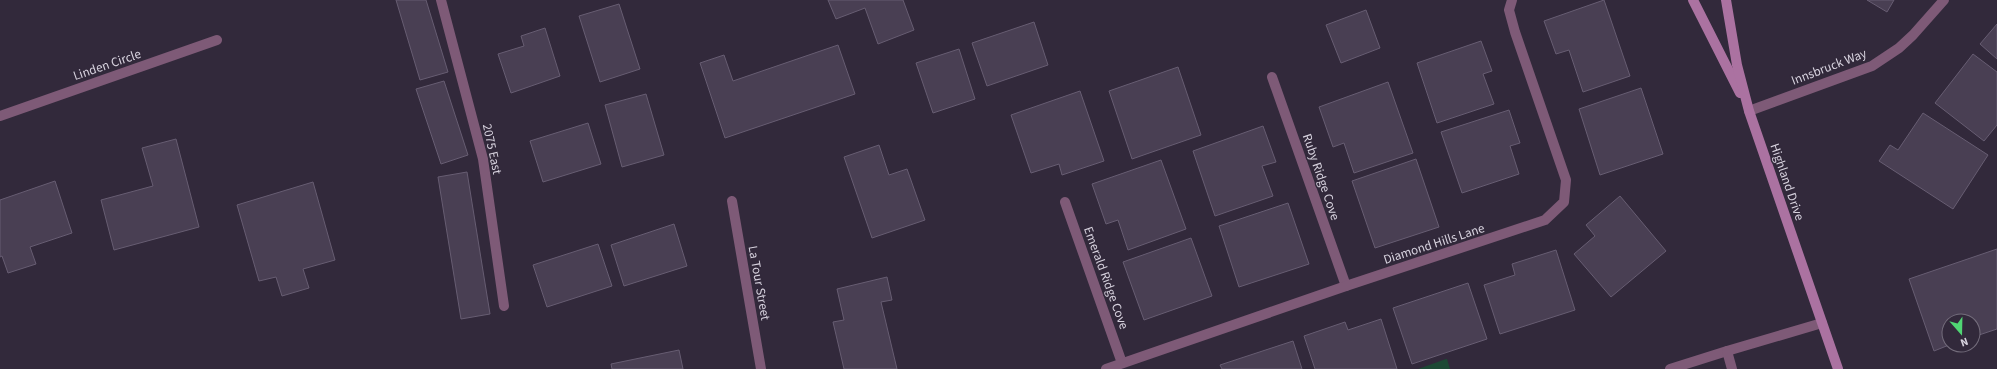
<svg xmlns="http://www.w3.org/2000/svg" width="1997" height="369" viewBox="0 0 1997 369" font-family="'Source Sans 3',sans-serif">
<style>
.green{fill:#1d4935}
.building{fill:#493f53;stroke:#675d72}
.lines{fill:none;stroke-linecap:round;stroke-linejoin:round}
.lane{stroke:#7e5a77;stroke-width:10}
.street{stroke:#7e5a77;stroke-width:10}
.secondary{stroke:#ab72a1;stroke-width:10}
.labels{text-anchor:middle;dominant-baseline:central;stroke-width:3;stroke-linejoin:round;paint-order:stroke}
.street-label{font-size:13px;fill:#d7d2de;stroke:#32293b}
</style>
<rect width="100%" height="100%" fill="#32293b"/>
<polygon class="green" points="1447,359 1450,369 1418,369 1446,359"/>
<g class="building">
<polygon points="396,0 426,0 448,72 420,80"/>
<polygon points="828,0 903,0 914,30 878,44 865,8 836,19"/>
<polygon points="1604,0 1630,76 1583,92 1569,50 1556,54 1544,21"/>
<polygon points="1867,0 1894,0 1887,12"/>
<polygon points="619,4 640,69 600,82 579,16"/>
<polygon points="1366,10 1380,48 1341,63 1326,25"/>
<polygon points="1034,22 1048,65 987,86 972,43"/>
<polygon points="1997,24 1997,59 1980,44"/>
<polygon points="545,28 560,76 511,93 498,54 524,46 521,36"/>
<polygon points="1481,41 1492,71 1483,74 1494,104 1437,123 1417,63"/>
<polygon points="838,45 855,94 725,138 700,63 724,55 733,81"/>
<polygon points="959,49 975,99 933,113 916,63"/>
<polygon points="1973,54 1997,72 1997,125 1984,141 1935,103"/>
<polygon points="1178,67 1201,135 1132,159 1109,91"/>
<polygon points="444,81 468,155 441,164 416,89"/>
<polygon points="1388,82 1413,153 1354,173 1344,143 1333,147 1319,107"/>
<polygon points="1641,88 1663,154 1600,175 1579,109"/>
<polygon points="1080,91 1104,161 1062,175 1059,164 1031,173 1011,115"/>
<polygon points="646,94 664,155 622,167 605,105"/>
<polygon points="1509,110 1520,143 1510,146 1519,174 1462,193 1441,132"/>
<polygon points="1923,113 1988,155 1953,209 1879,161 1890,145 1898,150"/>
<polygon points="588,123 601,164 543,182 530,141"/>
<polygon points="1263,126 1276,162 1262,166 1273,196 1215,216 1193,151"/>
<polygon points="176,139 199,227 114,250 101,200 153,186 142,148"/>
<polygon points="879,145 889,175 907,169 925,220 872,238 844,157"/>
<polygon points="1416,159 1439,227 1375,248 1352,181"/>
<polygon points="1161,160 1186,229 1128,250 1118,220 1106,224 1092,184"/>
<polygon points="467,172 490,314 461,319 438,177"/>
<polygon points="55,181 72,233 30,247 36,264 8,273 2,256 0,257 0,200"/>
<polygon points="313,182 335,260 303,269 309,288 282,296 276,277 259,281 237,205"/>
<polygon points="1620,196 1666,251 1611,297 1574,254 1595,236 1586,225"/>
<polygon points="1288,203 1309,264 1239,287 1219,226"/>
<polygon points="674,224 687,266 624,286 611,245"/>
<polygon points="1191,238 1212,296 1144,320 1123,262"/>
<polygon points="598,244 612,286 547,307 533,265"/>
<polygon points="1997,249 1997,329 1973,337 1973,321 1949,321 1949,345 1934,351 1909,279"/>
<polygon points="1556,250 1575,310 1500,334 1484,285 1515,275 1512,264"/>
<polygon points="887,277 892,300 881,302 897,369 844,369 833,322 844,320 837,289"/>
<polygon points="1468,283 1487,339 1412,364 1393,308"/>
<polygon points="1381,319 1397,369 1315,369 1304,336 1345,322 1348,330"/>
<polygon points="1293,341 1302,369 1222,369 1220,365"/>
<polygon points="679,350 683,369 612,369 611,364"/>
</g>
<g class="lines">
<g class="lane">
<polyline points="1670,369 1727,351"/>
<polyline points="1732,369 1727,351 1822,323"/>
</g>
<g class="street">
<polyline points="441,0 483,159 504,306"/>
<polyline points="1272,77 1346,286"/>
<polyline points="1749,111 1872,66 1899,48 1913,35 1944,0"/>
<polyline points="0,116 217,40"/>
<polyline points="732,201 761,369"/>
<polyline points="1065,202 1122,363"/>
<polyline points="1106,369 1346,286 1545,220 1564,202 1566,180 1515,32 1509,10 1512,0"/>
</g>
<g class="secondary">
<polyline points="1693,0 1740,93"/>
<polyline points="1726,0 1737,65 1749,111 1838,369"/>
</g>
</g>
<g class="labels">
<g class="street-label">
<text transform="translate(107 65) rotate(-19)">Linden Circle</text>
<text transform="translate(1829 67) rotate(-21)">Innsbruck Way</text>
<text transform="translate(492 149) rotate(78)">2075 East</text>
<text transform="translate(1321 177) rotate(71)">Ruby Ridge Cove</text>
<text transform="translate(1787 182) rotate(71)">Highland Drive</text>
<text transform="translate(1434 244) rotate(-18)">Diamond Hills Lane</text>
<text transform="translate(1106 278) rotate(70)">Emerald Ridge Cove</text>
<text transform="translate(759 283) rotate(80)">La Tour Street</text>
</g>
</g>
<g transform="translate(1961 333) rotate(160)"><circle r="19" fill="#32293b" stroke="#746d7c"/>
<path d="M0-3L7 15L0 10L-7 15Z" fill="#50d674"/>
<text y="-6" font-size="11" font-weight="bold" text-anchor="middle" fill="#d7d2de">N</text>
</g>
</svg>
